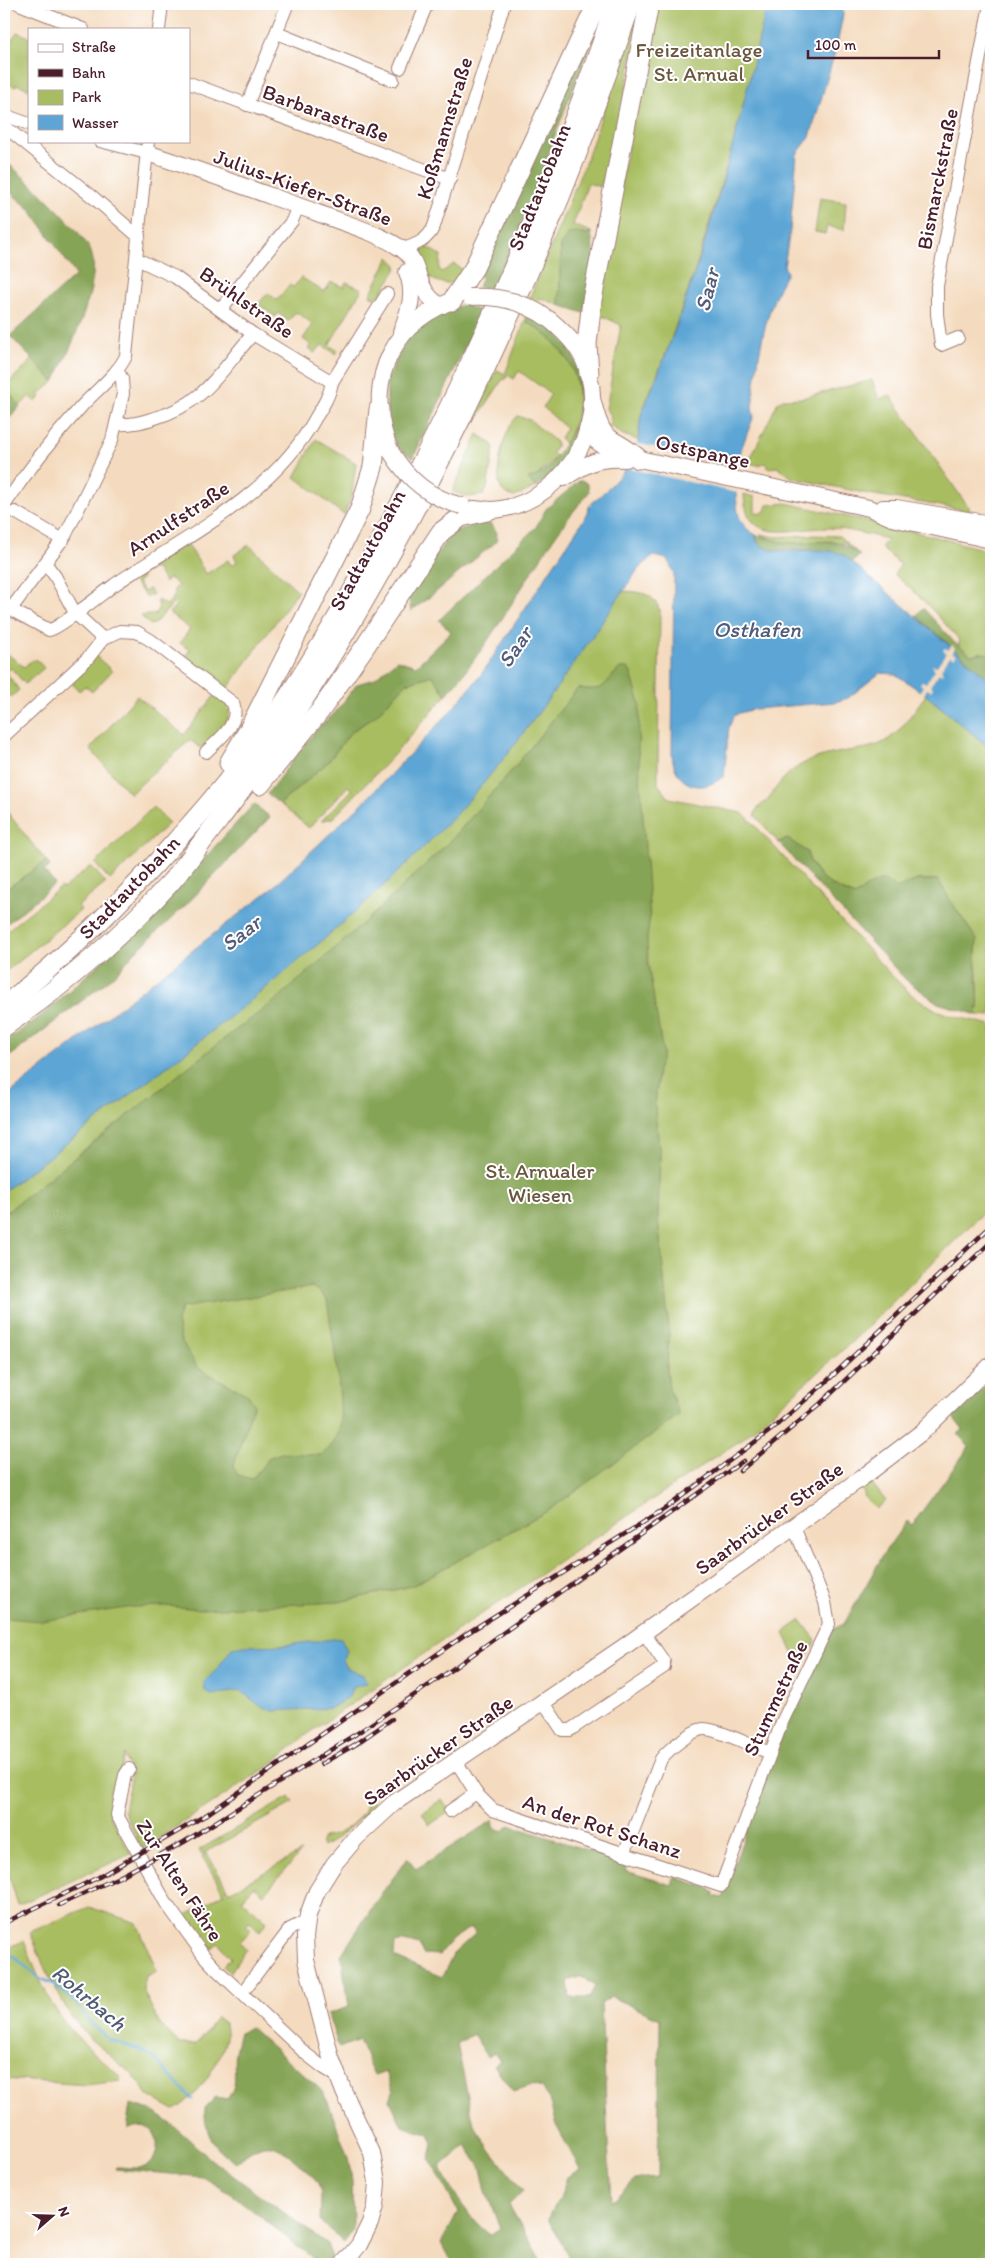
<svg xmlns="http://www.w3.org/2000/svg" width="995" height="2268" viewBox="0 0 995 2268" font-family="Itim,sans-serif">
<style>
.green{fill:#a8bd61;stroke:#796e46}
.forest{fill:#86a457;stroke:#686241;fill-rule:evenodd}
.water{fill:#5ca5d4;stroke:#536280}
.pier{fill:#f4dbbf}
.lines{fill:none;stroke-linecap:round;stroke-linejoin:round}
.stream{stroke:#5ca5d4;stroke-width:2.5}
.minor-casing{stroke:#9f7d75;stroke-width:14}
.major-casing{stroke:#9f7d75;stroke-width:18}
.highway-casing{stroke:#9f7d75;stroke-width:21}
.minor{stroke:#fff;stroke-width:12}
.major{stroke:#fff;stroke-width:16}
.highway{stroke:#fff;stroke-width:19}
.rail-casing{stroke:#4a1f2b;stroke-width:4.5}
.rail{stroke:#fff;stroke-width:2.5;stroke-dasharray:8;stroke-linecap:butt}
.major-bridge-casing{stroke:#9f7d75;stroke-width:18;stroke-linecap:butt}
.major-bridge{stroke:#fff;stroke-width:16}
.labels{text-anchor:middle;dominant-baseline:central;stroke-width:4;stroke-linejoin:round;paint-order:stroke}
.park-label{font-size:21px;fill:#6b563e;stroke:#fff}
.street-label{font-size:21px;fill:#4a1f2b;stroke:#fff}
.water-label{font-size:22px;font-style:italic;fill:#525b77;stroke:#fff}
</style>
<rect width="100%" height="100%" fill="#fff"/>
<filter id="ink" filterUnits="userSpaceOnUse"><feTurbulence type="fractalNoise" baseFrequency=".02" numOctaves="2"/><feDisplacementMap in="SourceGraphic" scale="10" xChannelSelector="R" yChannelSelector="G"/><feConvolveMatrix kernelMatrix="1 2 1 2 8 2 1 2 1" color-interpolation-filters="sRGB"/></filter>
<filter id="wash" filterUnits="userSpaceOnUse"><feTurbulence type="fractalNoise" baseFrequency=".0096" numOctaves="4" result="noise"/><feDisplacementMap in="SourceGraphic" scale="20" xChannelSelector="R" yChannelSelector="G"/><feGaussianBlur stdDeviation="1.12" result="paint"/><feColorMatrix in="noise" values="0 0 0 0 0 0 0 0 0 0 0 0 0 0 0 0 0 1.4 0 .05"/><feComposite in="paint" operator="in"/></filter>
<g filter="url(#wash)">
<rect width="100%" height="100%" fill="#f4dbbf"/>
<g class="green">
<polygon points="641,4 616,146 600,187 588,183 573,225 591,232 585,235 578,232 561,244 559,305 541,298 539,301 530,297 586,161"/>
<polygon points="655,4 767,4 759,46 733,145 695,271 668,348 642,412 638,440 623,435 609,425 611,415 606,409 621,325 596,313"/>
<polygon points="17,32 29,37 29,89 16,84 15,87 4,81 4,51"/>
<polygon points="820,198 846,202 844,230 827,226 825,234 815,232"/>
<path d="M426 246 441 256 439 270 442 272 454 264 465 271 454 283C433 285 424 275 417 257L421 249Z"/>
<polygon points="389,257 397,265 396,270 379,296 374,298 370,295"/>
<polygon points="301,277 324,292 331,282 344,287 346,282 362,289 329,345 338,351 336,354 322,345 315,353 308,348 311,345 303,339 313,324 296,312 288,321 278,313 275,317 258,304 268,293 277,300 289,285 294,287"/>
<path d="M525 321C573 346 594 395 565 443L560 438 566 428 543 407 551 394 519 371 514 379 508 375 505 380 503 379 474 423 472 422 497 370 505 374Z"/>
<polygon points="32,360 54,382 39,394 41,397 35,402 30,396 20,406 4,387"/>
<polygon points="872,380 879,399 890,395 971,511 869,494 793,478 777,467 768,468 768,465 765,463 758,465 748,463 778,402 783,399 802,398"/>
<path d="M518 416 530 420 556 442 557 445 552 453 557 456 536 477 528 479 536 487 514 497C508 495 504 494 501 488 493 474 505 425 518 416Z"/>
<polygon points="478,434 491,443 494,448 487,489 483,495 469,497 452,492"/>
<polygon points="316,439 356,463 352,495 344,515 295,477"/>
<path d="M744 494 755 497V512L760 514 765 511 767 505 786 503 908 530 991 551V654L980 653 971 655 958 645 960 641 957 637 927 604 894 574 901 565 881 548 887 539C868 535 849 529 829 528 794 527 746 548 744 494Z"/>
<polygon points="760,534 776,537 810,535 839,536 860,555 845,544 833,541 787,543 772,540"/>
<polygon points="187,543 206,574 228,560 231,565 237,562 234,555 249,545 298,591 226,691 186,661 187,659 185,657 190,650 180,643 190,629 169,613 176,605 174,603 154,624 150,625 141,616 155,614 159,607 157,600 167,605 176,594 173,591 178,585 169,578 165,583 156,568 152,570 150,568 140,574 142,578 137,582 144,592 149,589 153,594 146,597 132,579"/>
<path d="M623 591C641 592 655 593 660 612L658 766V784L669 798 742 813 749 819 889 973 912 995 936 1010 949 1015 991 1025V1205L853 1341 741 1440 471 1621 308 1734 269 1766 142 1849 124 1811 131 1775 124 1754 111 1818 131 1854 18 1905 4 1859V1191C154 1076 307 965 440 830 511 758 567 673 623 591Z"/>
<polygon points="4,651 24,667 32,660 34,661 36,659 44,668 25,684 11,668 6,672 19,690 11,697 8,694 4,697"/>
<polygon points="96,656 112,671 92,692 85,686 79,691 69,680"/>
<polygon points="432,675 446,695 390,759 333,818 321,821 352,790 348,786 309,828 280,804 328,762 350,733 376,715 407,683"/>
<polygon points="215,695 227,704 230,711 226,724 201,748 190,740 130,794 90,749 137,696 184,735"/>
<path d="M926 695 991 749V1016L977 1015C982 989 973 966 977 940L952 903 938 880H917L898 888 866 887 856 896C833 888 813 877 807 852L788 840 778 842 755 815C756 806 764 805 769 798 790 765 809 757 848 751 859 749 872 748 882 743 902 733 912 712 926 695Z"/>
<polygon points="153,807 169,823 110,880 95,864"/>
<polygon points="4,808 46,861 4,891"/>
<polygon points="91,866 106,883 78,906 81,910 4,973 4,933 61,887 63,889"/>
<polygon points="871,1482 886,1501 876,1509 863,1496 864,1493 861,1489"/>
<polygon points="801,1620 816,1640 800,1670 784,1632"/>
<polygon points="289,1797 293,1803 202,1854 199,1850"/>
<path d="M370 1799 376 1804 339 1837 323 1847 321 1841 324 1837C336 1837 355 1825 362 1813 366 1808 365 1803 370 1799Z"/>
<polygon points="442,1799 449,1810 448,1813 429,1825 422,1813"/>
<polygon points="301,1852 264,1894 254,1886 242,1900 267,1922 260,1931 249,1922 246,1926 251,1930 240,1942 246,1949 230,1973 223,1966 231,1958 218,1943 210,1950 183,1917 224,1893 202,1856 207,1853 229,1892"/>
<path d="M89 1907 137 1923 157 1971 146 1976 143 1990 159 2023 180 2044H196L206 2033 216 2017 225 2023C225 2027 227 2034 226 2038 222 2061 195 2100 174 2110L149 2096 132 2074 89 2038 70 2015 45 1969 30 1932Z"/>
<path d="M24 1941C35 1969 46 1998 64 2022 80 2042 101 2059 120 2076V2081L86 2085 4 2079V1949Z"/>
</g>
<g class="forest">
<polygon points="603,11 553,140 540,179 494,287 478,287 482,277 477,274"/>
<path d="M4 160C24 177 82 229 91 252 103 283 68 353 54 382L10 336 76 275 30 209 11 193H4Z"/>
<polygon points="578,232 585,235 591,232 594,258 584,313 559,305 561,244 569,233"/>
<polygon points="470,304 468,307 482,311 413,458 398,448 387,424 387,379 406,341 429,320 454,307"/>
<path d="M528 313C541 321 555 329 564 342 594 382 589 437 555 473 549 478 542 482 536 487L527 479C543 476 553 463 561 450 567 440 574 430 577 419 588 378 560 339 525 321Z"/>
<polygon points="4,388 20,406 4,425"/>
<path d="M579 481H584L588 485 589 492C535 555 501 633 446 695L432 675 407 683 376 715 350 733 328 762 280 804 267 794 316 730 335 713 357 684 374 679 397 660 416 666 451 632 439 620 536 527 546 509Z"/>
<path d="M482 523 492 525 497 533 496 542C467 564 441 590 411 611L409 601 410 594 443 545 455 531Z"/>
<path d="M756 535C767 538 778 542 790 543 821 544 831 534 860 555L853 562C840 552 816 550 799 550 784 549 769 554 757 542Z"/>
<polygon points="923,608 954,642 971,655 980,653 991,654 991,681 916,616"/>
<path d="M620 668H628L631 673 640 704 638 747 650 918 647 938 648 963 663 1054 658 1071 655 1110 660 1155 658 1218 669 1330 667 1369 669 1388 679 1415 551 1509 412 1586 339 1602 201 1609 165 1606 132 1607 41 1621 4 1618V1214L221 1041 276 1000 376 912 453 838 518 763 578 688C607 692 602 685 620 668ZM312 1287 319 1291 327 1300C331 1329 346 1411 338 1434 334 1444 329 1449 321 1455L281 1453 270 1457 252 1479 238 1475 233 1467 254 1404 248 1395 198 1368 181 1340 177 1322 181 1308Z"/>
<polygon points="254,804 270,817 186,905 134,953 114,976 4,1061 4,1043 42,1015 143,925"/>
<path d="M788 839 807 852C813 877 833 888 855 896L866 887 882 880 898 888 917 880H938L952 903 977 940C972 966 982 989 977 1015L938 1003 906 980 778 842Z"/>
<polygon points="46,861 50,866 44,871 55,884 4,926 4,891"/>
<path d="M991 1380V2264H565L571 2261 548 2218 560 2198 567 2177 580 2169 556 2125 549 2099 541 2088 532 2085 513 2092 494 2065 500 2061 494 2053 488 2057 473 2034 457 2044 474 2125 491 2151 523 2191 509 2205 543 2264H452L441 2243 458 2212 430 2159 433 2143 429 2135 402 2126 390 2100 393 2091 386 2072 374 2076 359 2040 339 2048 328 2014 349 2007 341 1955 381 1894 408 1858 416 1869 493 1820V1828L504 1831 509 1825 628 1863 626 1871 672 1885 674 1877 711 1889 714 1893V1896L722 1898 774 1754 786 1723 833 1629 844 1624 886 1550 907 1521 912 1525 969 1447 958 1434 963 1430 953 1417ZM470 1928 474 1930 475 1934 453 1954 442 1977 394 1957 395 1943 404 1941 419 1945 423 1954 439 1955 453 1939ZM582 1976 595 1986 589 1998H570L568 1981ZM611 1997 660 2019 658 2177 635 2179 611 2202 601 2004ZM466 2145 481 2168 486 2192 500 2228 490 2235C465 2215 455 2194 440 2167Z"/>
<path d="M250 2027 321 2090 328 2102 348 2158 352 2180 353 2230 344 2243 320 2221C320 2211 322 2199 320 2190 318 2179 309 2172 301 2166 275 2141 264 2138 236 2163 214 2149 204 2134 205 2108L216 2097 227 2099C240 2083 232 2071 235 2052 236 2046 238 2039 240 2033Z"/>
<path d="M130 2104C167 2111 188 2142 217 2164 254 2191 290 2217 327 2244L331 2255 329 2260 319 2263 233 2195 203 2177 115 2169 116 2167C125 2167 136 2169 144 2167 164 2161 163 2115 129 2129L127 2123Z"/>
</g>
<g class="water">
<path d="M767 4H845L837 45 810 137 797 154 790 230 784 266 787 273C763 312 757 364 752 409L754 416C744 442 732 467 736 495 738 514 737 524 756 535L757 542C776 562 819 541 845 556L991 681V749L926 695 895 674 880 673 848 698 835 702 755 709 739 713 734 716 729 727 724 776C700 796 674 785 672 754L674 573 667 559 654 556 639 568C577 658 518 751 441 830 308 965 154 1076 4 1191V1098L271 889 367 799 450 712 481 675 588 513 589 506C605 491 624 475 634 455 641 441 637 424 643 410 699 280 736 142 767 4Z"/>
<polygon points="341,1638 347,1651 343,1660 347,1668 363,1675 367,1683 352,1688 349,1697 331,1708 273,1711 259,1705 241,1691 211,1695 205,1691 204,1682 217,1669 232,1648 244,1646 286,1645"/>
</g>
<g class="pier">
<polygon points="635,443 739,466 737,490 738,493 623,467 632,452"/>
<polygon points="952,645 955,648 952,653 956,655 954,658 950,656 941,669 944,674 939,673 930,686 933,688 931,691 927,689 923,696 919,693 923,686 920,684 922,681 926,683 935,670 932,665 937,666 946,653 943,650 945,648 948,650"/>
</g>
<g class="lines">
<polyline class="stream" points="12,1955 39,1978 52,1983 71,1998 93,2025 108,2039 142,2051 154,2058 192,2099"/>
</g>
</g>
<g filter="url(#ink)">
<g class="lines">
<defs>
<g id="minor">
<polyline points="19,4 83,29"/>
<polyline points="159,29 162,4"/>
<polyline points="277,33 393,80"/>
<polyline points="400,68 427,4"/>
<polyline points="189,83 450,179"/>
<polyline points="247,105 286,8"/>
<polyline points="4,115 29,124"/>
<polyline points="4,126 94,198 139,237"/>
<polyline points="100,141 147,153"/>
<path d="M403 249C416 245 428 240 434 226L504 4"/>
<polyline points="137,259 175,277 253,334 332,382"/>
<polyline points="221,309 292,221 298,206"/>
<polyline points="958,338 941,345 937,314 937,286 990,4"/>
<path d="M117 424C131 425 142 422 155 418 206 403 220 371 253 334"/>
<path d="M4 506C27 471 52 439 80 408 94 392 118 374 126 356L148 141"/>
<polyline points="15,512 63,540"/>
<polyline points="46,564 55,576 75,613 103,639"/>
<path d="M4 606 49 630C58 629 103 593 114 585 186 536 273 496 316 417 323 406 330 395 332 382L387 294"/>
<polyline points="11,609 65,536 112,440 123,394 122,379 117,370"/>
<path d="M4 736 88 658 103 639 120 631 137 632 152 641 233 703C241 724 219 739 206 752"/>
<polyline points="543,1701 562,1730 570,1730 664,1667 664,1662 644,1633"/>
<polyline points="456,1761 476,1793 493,1810 721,1886 782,1722 829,1624 825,1602 794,1527"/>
<polyline points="129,1769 125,1775 117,1815 166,1903 204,1956 216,1969 306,2054 324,2068 337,2076"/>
<polyline points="450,1811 476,1793"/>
<path d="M624 1854 661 1759C668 1750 693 1729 704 1729 718 1729 755 1747 770 1753"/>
<polyline points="242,1993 290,1929 298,1925 306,1924"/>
</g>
<g id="major">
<path d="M147 153C203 171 259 192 315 212 343 223 377 232 402 249 424 264 412 289 441 306"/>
<path d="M401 332C409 311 416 294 407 272"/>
<polyline points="587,429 595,440 602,445 639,459 869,508 892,518 991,540"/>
<path d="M391 452C364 390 386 328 449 302"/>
<path d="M564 478C588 463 597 457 626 459"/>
<polyline points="883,508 896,508 991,524"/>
<path d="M474 509C545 520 607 442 589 375 583 351 568 335 550 320"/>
<polyline points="343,2264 359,2245 370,2223 375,2206 377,2182 372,2153 344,2092 331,2058 306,1960 305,1936 308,1915 317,1891 334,1864 356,1838 394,1803 625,1646 867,1474 922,1432 991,1365"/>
</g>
<g id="highway">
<polyline points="452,301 474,268 597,4"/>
<polyline points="589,374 587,344 592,300 649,4"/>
<path d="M592 404C602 447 611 435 639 459"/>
<polyline points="229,763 247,733 360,509 373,467 379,409"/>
<polyline points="260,785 320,711 364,648 441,532 461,517 487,511"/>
<path d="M4 1006C67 956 123 901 176 841 204 809 232 778 256 744 334 633 398 513 457 391 517 265 572 136 615 4"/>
<path d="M4 1027C64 985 121 937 170 883 188 863 202 841 219 820 287 732 344 639 397 542 491 370 569 190 631 4"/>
</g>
</defs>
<use href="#minor" class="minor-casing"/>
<use href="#major" class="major-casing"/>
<use href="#highway" class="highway-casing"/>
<use href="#minor" class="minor"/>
<use href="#major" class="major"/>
<use href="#highway" class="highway"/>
<defs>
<g id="rail">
<polyline points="740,1471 820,1404 991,1242"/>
<polyline points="353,1746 392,1719"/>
<polyline points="321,1764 358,1743"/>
<polyline points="59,1905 119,1877 184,1842 356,1734 444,1675 743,1461"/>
<polyline points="4,1923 99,1877 206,1815 466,1634 666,1508 771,1430 827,1381 991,1226"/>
</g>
</defs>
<use href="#rail" class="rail-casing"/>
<use href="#rail" class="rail"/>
<defs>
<g id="major-bridge">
<path d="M470 297C500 295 526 302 550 320"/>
<path d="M391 452C408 480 430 498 462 506"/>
</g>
</defs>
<use href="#major-bridge" class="major-bridge-casing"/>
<use href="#major-bridge" class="major-bridge"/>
</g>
</g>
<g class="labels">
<g class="park-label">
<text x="699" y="49">Freizeitanlage<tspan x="699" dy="24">St. Arnual</tspan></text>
<text x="540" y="1170">St. Arnualer<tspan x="540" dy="24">Wiesen</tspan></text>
</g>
<g class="street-label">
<text transform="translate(326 113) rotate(20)">Barbarastraße</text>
<text transform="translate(444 128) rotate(-73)">Koßmannstraße</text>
<text transform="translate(937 179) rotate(-79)">Bismarckstraße</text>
<text transform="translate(303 187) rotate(20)">Julius-Kiefer-Straße</text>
<text transform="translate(539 187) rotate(-68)">Stadtautobahn</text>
<text transform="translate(247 302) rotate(35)">Brühlstraße</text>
<text transform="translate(703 451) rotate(12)">Ostspange</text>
<text transform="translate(178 518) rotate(-34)">Arnulfstraße</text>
<text transform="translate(367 550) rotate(-61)">Stadtautobahn</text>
<text transform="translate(129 887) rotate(-46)">Stadtautobahn</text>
<text transform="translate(769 1518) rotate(-36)">Saarbrücker Straße</text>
<text transform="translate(775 1698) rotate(-65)">Stummstraße</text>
<text transform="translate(438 1750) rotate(-35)">Saarbrücker Straße</text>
<text transform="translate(602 1826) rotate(18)">An der Rot Schanz</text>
<text transform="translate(180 1880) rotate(57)">Zur Alten Fähre</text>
</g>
<g class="water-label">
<text transform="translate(707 290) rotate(-76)">Saar</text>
<text x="757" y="629">Osthafen</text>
<text transform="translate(515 647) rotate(-56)">Saar</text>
<text transform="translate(241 933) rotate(-38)">Saar</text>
<text transform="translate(89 1998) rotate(40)">Rohrbach</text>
</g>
</g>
<rect width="995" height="2268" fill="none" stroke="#fff" stroke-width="20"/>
<rect x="28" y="28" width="162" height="115" fill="#ffffff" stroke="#b7a5aa"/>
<rect x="38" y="44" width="25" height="8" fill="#ffffff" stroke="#b7a5aa"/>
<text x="72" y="52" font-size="15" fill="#4a1f2b">Straße</text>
<rect x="38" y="69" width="25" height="8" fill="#4a1f2b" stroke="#b7a5aa"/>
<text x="72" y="78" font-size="15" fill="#4a1f2b">Bahn</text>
<rect x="38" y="90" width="25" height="15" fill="#a8bd61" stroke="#b7a5aa"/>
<text x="72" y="102" font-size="15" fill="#4a1f2b">Park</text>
<rect x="38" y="115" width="25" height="15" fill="#5ca5d4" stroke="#b7a5aa"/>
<text x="72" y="128" font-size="15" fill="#4a1f2b">Wasser</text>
<g transform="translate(52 2216) rotate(70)" stroke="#ffffff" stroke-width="4" paint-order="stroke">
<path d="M0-4L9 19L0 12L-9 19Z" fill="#4a1f2b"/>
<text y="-8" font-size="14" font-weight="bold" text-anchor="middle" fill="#4a1f2b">N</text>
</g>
<path d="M808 50v8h131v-8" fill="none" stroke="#4a1f2b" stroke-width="2.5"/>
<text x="815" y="50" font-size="15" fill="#4a1f2b" stroke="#ffffff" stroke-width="4" paint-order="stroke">100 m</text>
</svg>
